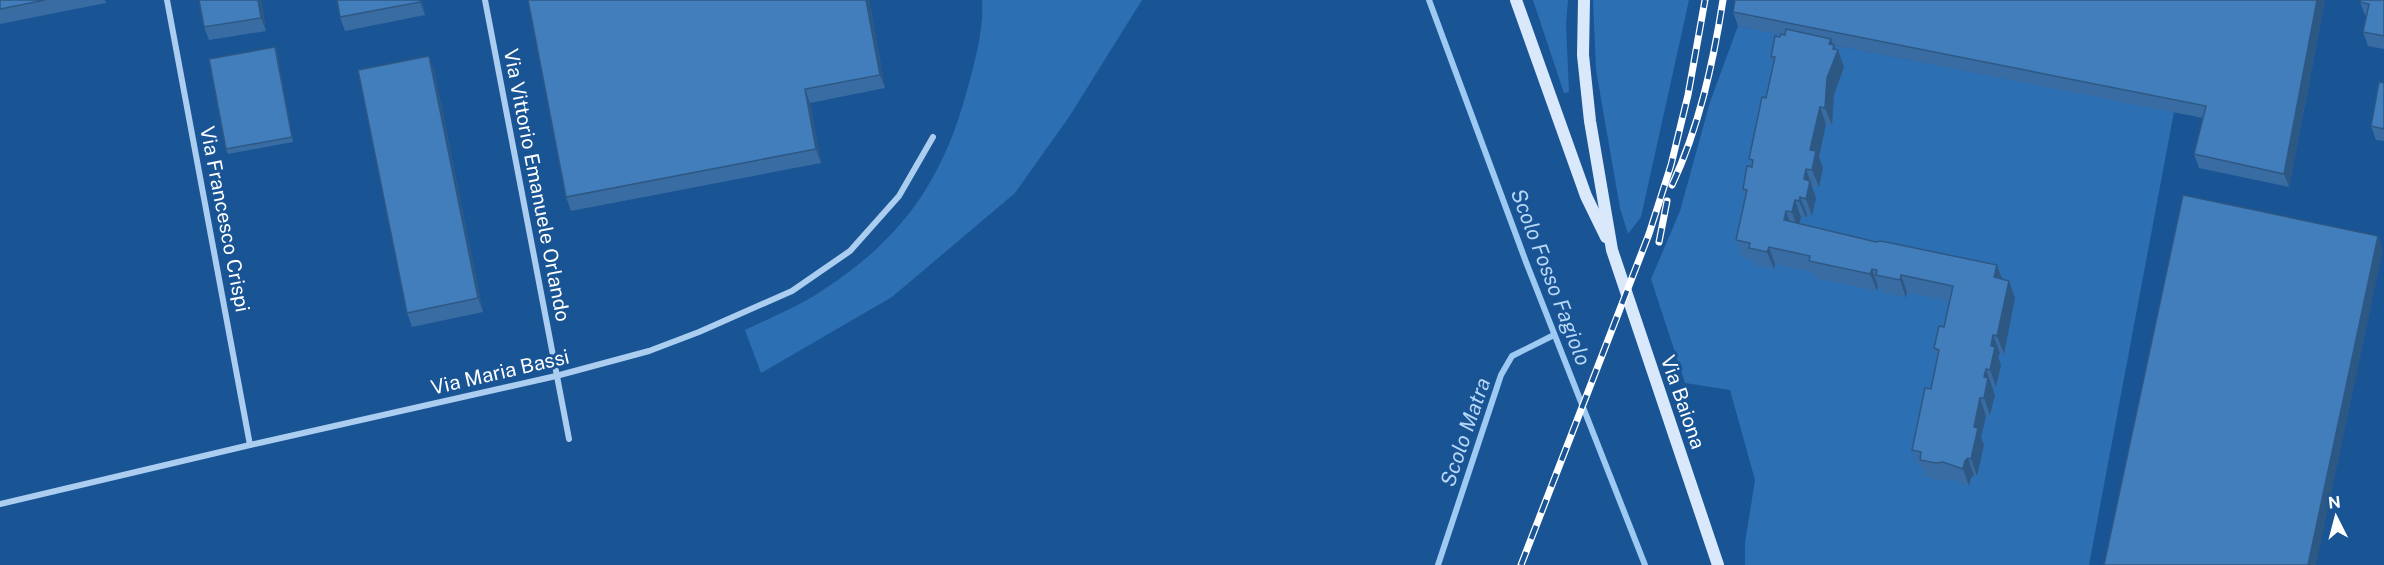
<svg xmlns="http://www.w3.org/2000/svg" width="2384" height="565" viewBox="0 0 2384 565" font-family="'Public Sans',sans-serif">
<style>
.green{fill:#2d6fb3}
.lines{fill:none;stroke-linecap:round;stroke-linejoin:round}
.stream{stroke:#9ec9f2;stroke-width:6}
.minor{stroke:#abcdf0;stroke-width:6}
.secondary{stroke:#d9e9fb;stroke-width:12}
.rail-casing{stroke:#fff;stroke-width:7}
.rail{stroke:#195495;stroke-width:4.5;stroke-dasharray:14;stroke-linecap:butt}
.wall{fill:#396ca2}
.shaded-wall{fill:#2e5884}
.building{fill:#427ebc;stroke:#2e5884;stroke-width:1.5}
.labels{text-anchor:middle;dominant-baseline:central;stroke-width:6;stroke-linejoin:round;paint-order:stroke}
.street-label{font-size:20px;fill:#fff;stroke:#195495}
.water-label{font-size:21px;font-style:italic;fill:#b7d7f7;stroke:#195495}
</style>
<rect width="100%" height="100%" fill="#195495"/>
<g class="green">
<path d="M982 0H1142L1069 117 1015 193 892 297 761 373 745 330C772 317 802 305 826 288 902 238 942 181 966 94 974 64 984 32 982 0Z"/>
<polygon points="1533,0 1568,0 1566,24 1569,92 1564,93"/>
<polygon points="1593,0 1689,0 1641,217 1628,234 1620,208 1596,70"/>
<polygon points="1738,26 2174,112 2089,565 1745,565 1745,543 1755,480 1730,390 1685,383 1651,279 1680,211 1710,102"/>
</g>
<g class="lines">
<g class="stream">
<polyline points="1429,0 1526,262 1645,565"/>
<polyline points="1438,565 1501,375 1512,356 1554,335"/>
</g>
<g class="minor">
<polyline points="167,0 250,445"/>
<polyline points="485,0 569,439"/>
<polyline points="0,504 250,445 556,376 649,351 699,332 792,291 850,251 899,196 933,137"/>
</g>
<g class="secondary">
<polyline points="1516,0 1586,196 1606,237"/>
<polyline points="1584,0 1583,55 1590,121 1612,250 1718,565"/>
</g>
<defs>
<g id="rail">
<path d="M1672 185C1699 127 1713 64 1723 0"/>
<polyline points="1659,242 1667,201"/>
<polyline points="1521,565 1649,234 1671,165 1688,95 1705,0"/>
</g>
</defs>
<use href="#rail" class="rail-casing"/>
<use href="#rail" class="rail"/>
</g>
<g class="wall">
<polygon points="0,0 105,0 106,3 0,24"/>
<polygon points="261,0 266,31 209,40 204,27"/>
<polygon points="422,0 425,15 345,31 340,17"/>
<polygon points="528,0 869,0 885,88 810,103 821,163 571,211 566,197"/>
<polygon points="1735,0 2325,0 2289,187 2199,168 2194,154 2203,118 1833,45 1844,67 1834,95 1832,125 1826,124 1819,157 1823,168 1819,187 1813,186 1812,187 1816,198 1812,216 1807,214 1806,218 1801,217 1800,224 1876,242 1997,265 2002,279 2009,281 2015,298 2004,354 2000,353 1998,357 2001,365 1996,387 1992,387 1995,395 1990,415 1986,416 1981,437 1984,445 1977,476 1974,475 1971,478 1969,486 1949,479 1943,481 1926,477 1923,468 1919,467 1912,450 1931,389 1937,358 1934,348 1944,327 1950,301 1907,292 1906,298 1882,292 1880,287 1878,286 1877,291 1815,278 1813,272 1775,264 1774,269 1755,265 1753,260 1742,257 1736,240 1745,196 1743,189 1752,167 1749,159 1766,98 1774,64 1771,57 1781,35 1738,26 1733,12"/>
<polygon points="2384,0 2384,49 2368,46 2363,32 2367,16 2365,15 2360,2"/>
<polygon points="275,47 277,52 293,142 228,154 226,149"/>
<polygon points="434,70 483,312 412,327 407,313"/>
<polygon points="2384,83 2384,141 2376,140 2371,126"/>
</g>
<g class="shaded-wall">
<polygon points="258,0 261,0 266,31 261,18"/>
<polygon points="420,0 422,0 425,15 420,2"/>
<polygon points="866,0 869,0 885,88 880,75"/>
<polygon points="2317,0 2325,0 2289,187 2284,174"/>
<polygon points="1831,39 1837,53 1838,50 1844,67 1834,95 1832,125 1825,108 1829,44"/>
<polygon points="275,47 277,52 293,142 292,137"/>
<polygon points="429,56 434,70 483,312 478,298"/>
<polygon points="805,89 810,103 821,163 816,149"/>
<polygon points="1820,107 1826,124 1819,157 1823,168 1819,187 1812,170 1810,150"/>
<polygon points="1806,169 1816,198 1812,216 1806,199 1804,179"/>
<polygon points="1800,197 1807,214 1806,218 1799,201"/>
<polygon points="1795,200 1801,217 1798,230 1792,212"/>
<polygon points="1786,211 1792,228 1784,220"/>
<polygon points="2378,236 2383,250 2316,565 2308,565"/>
<polygon points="1769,247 1775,264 1774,269 1767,252"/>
<polygon points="1997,265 2003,282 1994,277"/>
<polygon points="1872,269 1878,286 1877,291 1870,274"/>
<polygon points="1901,275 1907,292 1906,298 1900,280"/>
<polygon points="2009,281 2015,298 2004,354 1997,336"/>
<polygon points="1993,335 2000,353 1998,357 2001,365 1996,387 1990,370 1991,346"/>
<polygon points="1986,369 1995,395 1990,415 1984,398 1984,377"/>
<polygon points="1980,398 1986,416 1981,437 1984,445 1977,476 1971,459 1974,427"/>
<polygon points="1968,458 1974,475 1971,478 1969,486 1963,469 1965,461"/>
</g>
<g class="building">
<polygon points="0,0 45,0 0,9"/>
<polygon points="199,0 258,0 261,18 204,27"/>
<polygon points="337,0 420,0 420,2 340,17"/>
<polygon points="528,0 866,0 880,75 805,89 816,149 566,197"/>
<polygon points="1735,0 2317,0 2284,174 2194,154 2206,106 1733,12"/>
<polygon points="2360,0 2384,0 2384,36 2363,32 2369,4 2360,2"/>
<polygon points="1786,29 1831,39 1829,44 1834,45 1833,49 1838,50 1827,78 1825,108 1820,107 1810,150 1816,151 1812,170 1806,169 1804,179 1810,181 1806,199 1800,197 1799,201 1795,200 1792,212 1786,211 1784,220 1876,242 1881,241 1997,265 1994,277 2009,281 1997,336 1993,335 1991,346 1995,347 1990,370 1986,369 1984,377 1988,378 1984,398 1980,398 1974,427 1978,428 1971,459 1968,458 1965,461 1963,469 1943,462 1936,463 1920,460 1921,452 1912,450 1925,388 1931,389 1939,350 1934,348 1939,326 1944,327 1953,286 1901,275 1900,280 1876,275 1877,270 1872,269 1870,274 1809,261 1810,256 1769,247 1767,252 1749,248 1750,243 1736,240 1747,190 1743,189 1747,166 1752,167 1753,160 1749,159 1762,97 1766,98 1775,57 1771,57 1775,36 1780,37 1781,34 1785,35"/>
<polygon points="275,47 292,137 226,149 209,59"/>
<polygon points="429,56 478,298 407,313 358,70"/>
<polygon points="2379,82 2384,83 2384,129 2371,126"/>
<polygon points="2183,195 2378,236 2308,565 2104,565"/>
</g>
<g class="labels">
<g class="street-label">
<text transform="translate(537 185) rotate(79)">Via Vittorio Emanuele Orlando</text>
<text transform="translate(225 219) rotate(79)">Via Francesco Crispi</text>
<text transform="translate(500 372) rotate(-13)">Via Maria Bassi</text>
<text transform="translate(1683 402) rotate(71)">Via Baiona</text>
</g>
<g class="water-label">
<text transform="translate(1551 277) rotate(69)">Scolo Fosso Fagiolo</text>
<text transform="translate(1465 432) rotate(-71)">Scolo Matra</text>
</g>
</g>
<g transform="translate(2336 517) rotate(354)" stroke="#195495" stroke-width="4.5" paint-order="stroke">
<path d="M0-4.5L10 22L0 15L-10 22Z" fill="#ffffff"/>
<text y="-9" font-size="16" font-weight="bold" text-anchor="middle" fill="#ffffff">N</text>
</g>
</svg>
